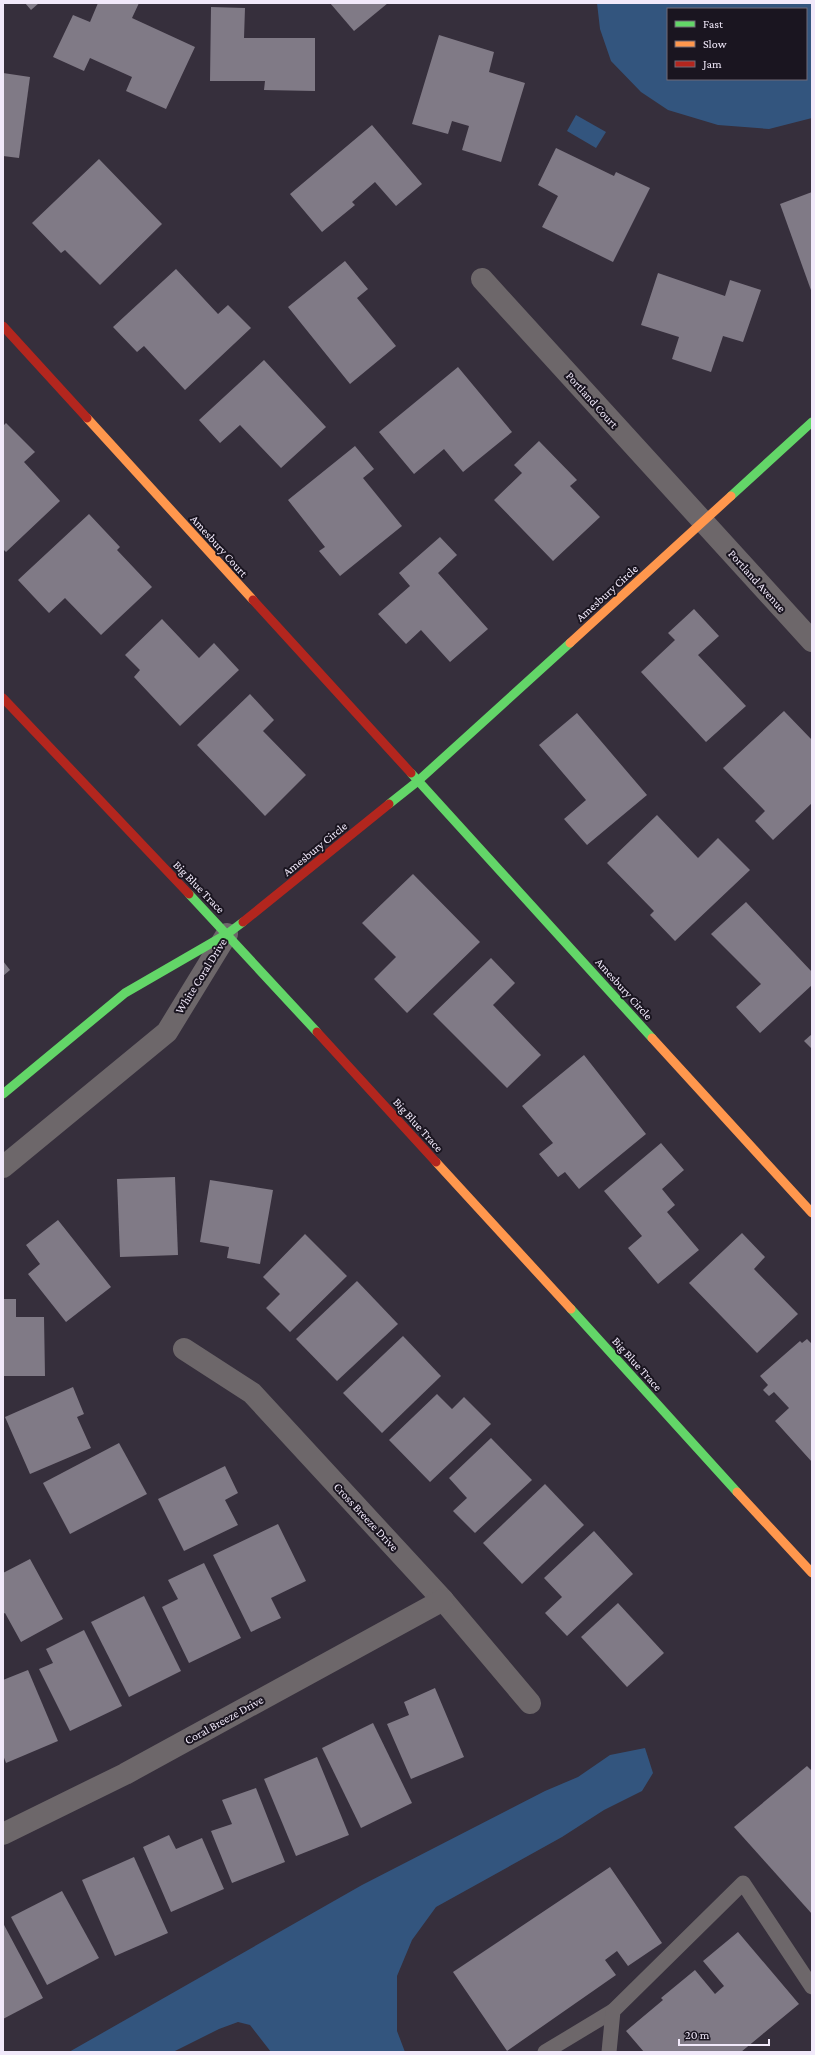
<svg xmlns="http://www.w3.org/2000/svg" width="815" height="2055" viewBox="0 0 815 2055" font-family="'Crimson Pro',serif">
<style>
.water{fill:#33557e;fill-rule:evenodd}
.building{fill:#807a86}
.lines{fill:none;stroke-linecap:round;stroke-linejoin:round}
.lane{stroke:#6d676a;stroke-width:15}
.street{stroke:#6d676a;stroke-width:22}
.fast{stroke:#63d668;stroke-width:9}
.slow{stroke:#ff974d;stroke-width:9}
.jam{stroke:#b3261e;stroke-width:9}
.labels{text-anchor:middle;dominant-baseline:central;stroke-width:4;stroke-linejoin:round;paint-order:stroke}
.street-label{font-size:12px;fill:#f1e9fa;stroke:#1a1520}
</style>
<rect width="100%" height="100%" fill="#362f3c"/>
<g class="water">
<path d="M597 3H812V118L769 129 718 125 668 110 641 92 611 61 600 29ZM668 9H806V79H668Z"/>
<polygon points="576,115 606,132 596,148 567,131"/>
<polygon points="645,1748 653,1773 642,1791 604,1810 562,1837 436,1907 412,1940 397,1976 397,2031 405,2052 271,2052 250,2025 238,2022 219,2029 173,2052 69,2052 362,1885 545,1791 578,1777 610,1755"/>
</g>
<g class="building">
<polygon points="25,3 39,3 31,10"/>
<polygon points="98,3 139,3 132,18 195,47 166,109 126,91 132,77 90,58 84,71 53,57 73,15 90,22"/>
<polygon points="330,3 388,3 354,31"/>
<polygon points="211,7 245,8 244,38 315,38 315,91 264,90 265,81 210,81"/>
<polygon points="439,35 494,52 489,72 525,83 501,162 462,150 469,126 452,121 448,134 412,124"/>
<polygon points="3,73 30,77 19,158 3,156"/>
<polygon points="372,125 422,184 396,206 375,182 352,202 355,205 322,232 290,194"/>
<polygon points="556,148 614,176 616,172 650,188 613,262 542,227 558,196 538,185"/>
<polygon points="99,159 162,224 100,285 65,250 61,253 32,223"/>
<polygon points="812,192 812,293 780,204"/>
<polygon points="345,261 368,289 357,298 396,346 350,384 288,307"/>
<polygon points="176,269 218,314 228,305 251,328 185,390 144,346 137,352 113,327"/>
<polygon points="658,273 725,296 730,280 761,290 743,342 723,336 711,372 672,359 679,337 641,325"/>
<polygon points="264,360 326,427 281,468 240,425 220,443 199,420"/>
<polygon points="458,367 512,432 463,472 444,449 414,474 379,432"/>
<polygon points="6,423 35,452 24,462 60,501 6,552 3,549 3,426"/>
<polygon points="539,441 577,480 570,486 600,517 553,561 494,500 522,473 514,465"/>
<polygon points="355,446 374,469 363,478 402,526 340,576 319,551 325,547 288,500"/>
<polygon points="89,514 120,547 117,550 152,587 101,635 65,598 49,613 18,580"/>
<polygon points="440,537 457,555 438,573 488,629 450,662 421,630 406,644 378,614 410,586 399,573"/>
<polygon points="694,609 719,636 698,655 746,706 706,742 641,672 675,640 668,633"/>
<polygon points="162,619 199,658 214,643 239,670 180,726 134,677 140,670 125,655"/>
<polygon points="250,694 274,720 263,731 306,775 265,816 197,745"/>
<polygon points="784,711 812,740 812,803 773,840 755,821 765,811 723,768"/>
<polygon points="577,713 647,795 587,845 564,819 586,800 539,745"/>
<polygon points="657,815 698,858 718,838 750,870 675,941 650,915 654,911 607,863"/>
<polygon points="413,874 480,942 407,1013 374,979 396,957 362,923"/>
<polygon points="746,902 812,972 812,985 760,1033 736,1007 761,984 711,934"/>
<polygon points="491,958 515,983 493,1005 541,1055 507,1088 433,1014"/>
<polygon points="3,961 10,970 3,976"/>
<polygon points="812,1034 812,1049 804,1041"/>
<polygon points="584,1055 646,1134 579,1189 565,1172 558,1177 539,1154 553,1143 522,1106"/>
<polygon points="661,1143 684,1170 662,1189 675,1205 667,1212 699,1250 658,1284 628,1248 642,1236 604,1191"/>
<polygon points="175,1177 178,1255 120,1257 117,1179"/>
<polygon points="210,1180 273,1190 260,1264 227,1258 229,1247 200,1242"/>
<polygon points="58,1220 111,1287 66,1322 28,1274 40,1264 26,1245"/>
<polygon points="742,1233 765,1257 754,1269 798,1314 757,1353 689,1283"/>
<polygon points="305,1234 347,1276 290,1332 266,1308 280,1294 263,1277"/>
<polygon points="357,1281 398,1324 337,1381 296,1339"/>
<polygon points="3,1299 16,1299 16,1317 44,1317 45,1376 3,1376"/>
<polygon points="403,1336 441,1376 382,1433 343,1393"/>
<polygon points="807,1339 812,1344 812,1462 775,1421 789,1408 774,1392 769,1396 763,1390 768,1385 760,1376 800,1341 802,1343"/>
<polygon points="73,1387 84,1414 77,1417 91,1448 30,1474 5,1417"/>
<polygon points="437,1394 452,1409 464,1397 491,1424 430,1482 389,1440"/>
<polygon points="491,1438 532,1480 475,1533 453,1511 467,1498 449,1478"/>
<polygon points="119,1443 147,1494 70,1534 43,1483"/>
<polygon points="225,1466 238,1493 225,1500 238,1525 184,1551 158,1499"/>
<polygon points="545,1484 584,1525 522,1584 483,1543"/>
<polygon points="278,1524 306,1581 271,1598 281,1618 251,1632 213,1555"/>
<polygon points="594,1531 633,1574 567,1636 545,1613 562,1597 544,1578"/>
<polygon points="30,1559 63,1619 21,1642 5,1613 3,1614 3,1573"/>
<polygon points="204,1563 241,1638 189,1663 162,1607 178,1599 168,1580"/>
<polygon points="144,1596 181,1671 129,1697 91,1622"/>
<polygon points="618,1603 664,1653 627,1687 581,1637"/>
<polygon points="84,1630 122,1706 70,1731 39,1669 53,1663 46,1649"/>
<polygon points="28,1670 58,1741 6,1763 3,1755 3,1680"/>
<polygon points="435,1688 464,1757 411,1779 387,1724 409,1715 404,1702"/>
<polygon points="373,1723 412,1803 361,1828 322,1748"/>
<polygon points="317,1757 349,1835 296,1856 264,1779"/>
<polygon points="807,1766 812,1771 812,1914 734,1827"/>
<polygon points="256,1788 285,1862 232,1883 211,1831 232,1824 222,1800"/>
<polygon points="169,1835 176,1849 202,1838 224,1889 171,1912 143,1847"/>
<polygon points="134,1857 168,1933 115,1956 82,1880"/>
<polygon points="610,1867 662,1943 628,1966 617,1951 605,1960 616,1975 507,2051 453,1972"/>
<polygon points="62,1891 99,1958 47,1985 11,1917"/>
<polygon points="3,1923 43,1998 3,2019"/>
<polygon points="738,1932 799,2004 741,2052 644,2052 626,2031 663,2000 661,1998 695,1970 715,1994 724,1986 703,1961"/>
</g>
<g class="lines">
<g class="lane">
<polyline points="545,2052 613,2011"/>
<polyline points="609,2052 613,2011 743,1883 812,1987"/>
</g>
<g class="street">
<polyline points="482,279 812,641"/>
<polyline points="3,1167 167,1032 227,934"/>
<polyline points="184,1349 252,1393 443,1600 530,1703"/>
<polyline points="3,1834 125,1774 443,1600"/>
</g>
<g class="fast">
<polyline points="731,496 812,422"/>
<polyline points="411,773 652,1038"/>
<polyline points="389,804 418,781 570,643"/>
<polyline points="189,894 317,1032"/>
<polyline points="3,1094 125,993 227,934 243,922"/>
<polyline points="571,1309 737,1492"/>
</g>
<g class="slow">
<polyline points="87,418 253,600"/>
<polyline points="570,643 731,496"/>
<polyline points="652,1038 812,1213"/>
<polyline points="436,1162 571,1309"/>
<polyline points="737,1492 812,1573"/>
</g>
<g class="jam">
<polyline points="3,326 87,418"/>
<polyline points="253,600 411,773"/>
<polyline points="3,698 189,894"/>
<polyline points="243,922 389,804"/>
<polyline points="317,1032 436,1162"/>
</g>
</g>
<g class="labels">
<g class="street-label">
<text transform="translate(592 400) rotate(48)">Portland Court</text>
<text transform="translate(219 546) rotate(48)">Amesbury Court</text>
<text transform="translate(757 581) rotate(48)">Portland Avenue</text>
<text transform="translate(607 593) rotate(-42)">Amesbury Circle</text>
<text transform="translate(315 849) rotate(-39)">Amesbury Circle</text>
<text transform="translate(199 887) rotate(46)">Big Blue Trace</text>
<text transform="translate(201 976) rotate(-58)">White Coral Drive</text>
<text transform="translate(624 989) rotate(48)">Amesbury Circle</text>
<text transform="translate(418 1125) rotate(48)">Big Blue Trace</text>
<text transform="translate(637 1364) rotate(48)">Big Blue Trace</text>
<text transform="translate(366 1517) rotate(47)">Cross Breeze Drive</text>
<text transform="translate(224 1720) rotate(-29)">Coral Breeze Drive</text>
</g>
</g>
<rect width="815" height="2055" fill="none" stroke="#f1e9fa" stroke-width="8"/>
<rect x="667" y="8" width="140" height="72" fill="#1a1520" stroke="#706a77"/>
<rect x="675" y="21" width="20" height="6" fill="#63d668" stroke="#706a77"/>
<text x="703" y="28" font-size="12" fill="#f1e9fa">Fast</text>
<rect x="675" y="41" width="20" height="6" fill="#ff974d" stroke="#706a77"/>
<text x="703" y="48" font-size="12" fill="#f1e9fa">Slow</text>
<rect x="675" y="61" width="20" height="6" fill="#b3261e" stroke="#706a77"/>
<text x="703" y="68" font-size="12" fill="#f1e9fa">Jam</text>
<path d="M679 2039v6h90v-6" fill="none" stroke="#f1e9fa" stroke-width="2"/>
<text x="685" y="2039" font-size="12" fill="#f1e9fa" stroke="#1a1520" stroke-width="3" paint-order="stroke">20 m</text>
</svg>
